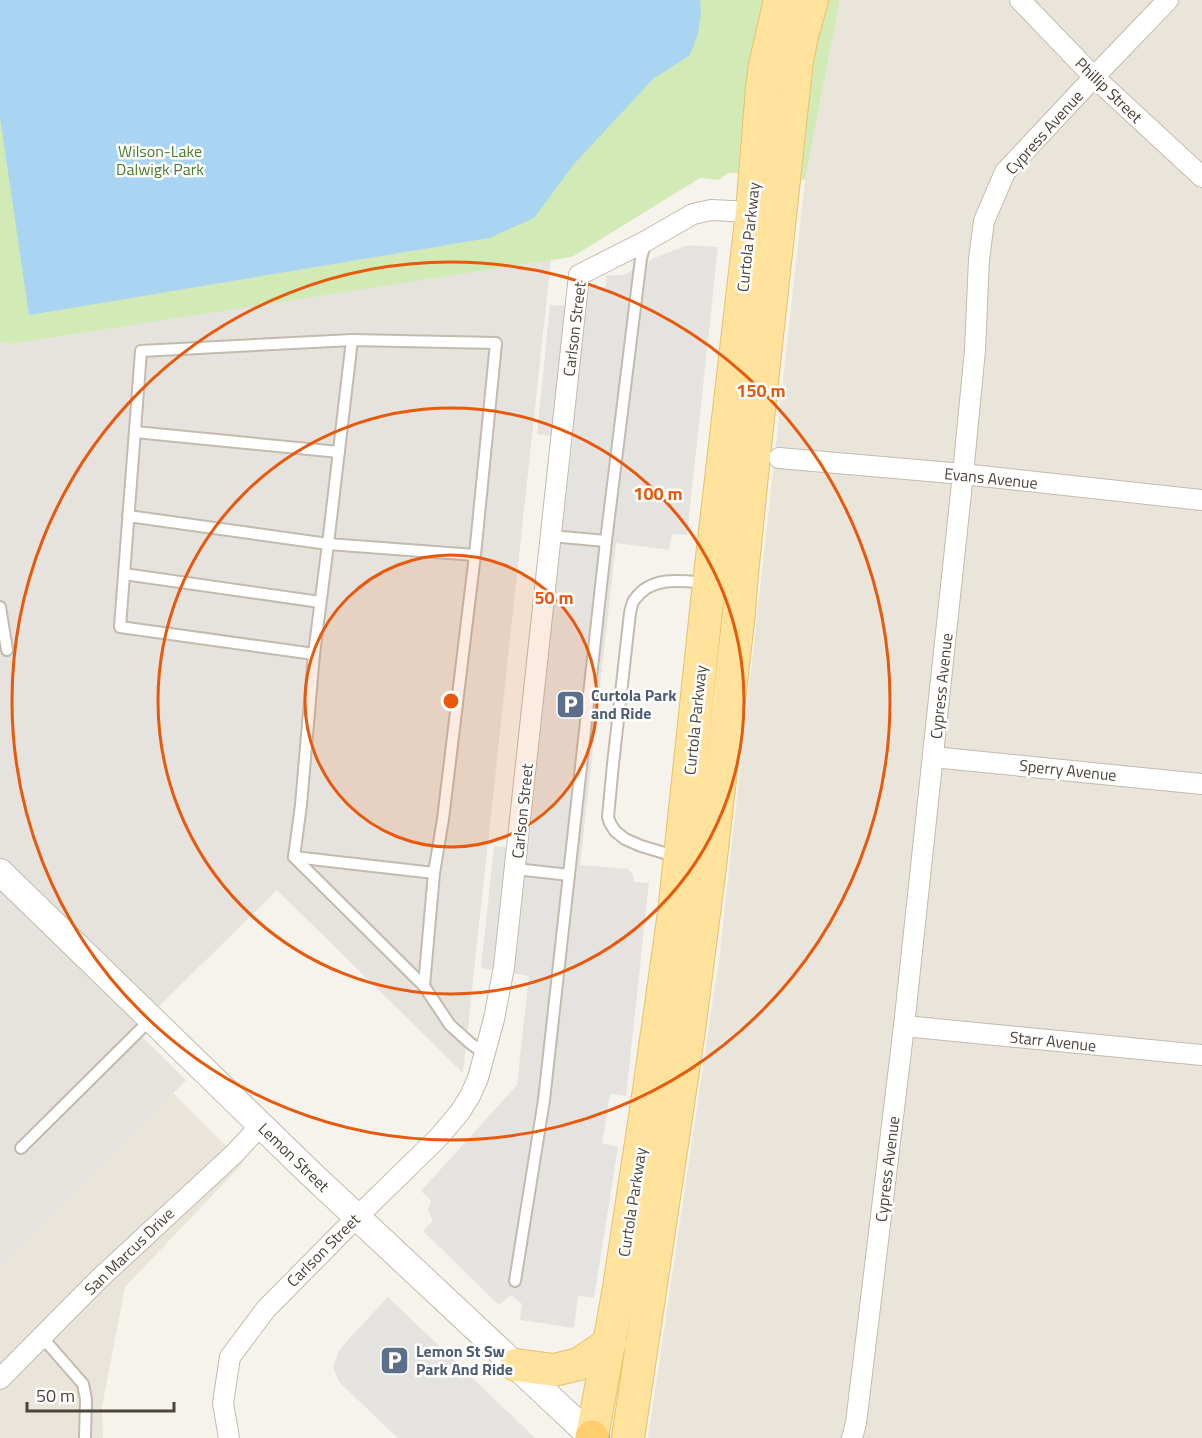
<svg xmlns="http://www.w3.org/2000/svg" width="1202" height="1438" viewBox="0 0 1202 1438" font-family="'Titillium Web',sans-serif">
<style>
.residential{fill:#eae5da}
.industrial{fill:#e6e2dd}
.green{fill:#d2eab5}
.parking{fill:#e5e3e0}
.water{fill:#a9d4f2}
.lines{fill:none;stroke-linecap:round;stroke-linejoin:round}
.service-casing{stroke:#c2bbae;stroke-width:14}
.minor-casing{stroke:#c2bbae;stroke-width:22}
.tertiary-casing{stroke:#c2bbae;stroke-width:28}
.primary-casing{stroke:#e6c16a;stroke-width:34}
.motorway-casing{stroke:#e0a43c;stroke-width:36}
.service{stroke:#fff;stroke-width:10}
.minor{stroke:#fff;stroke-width:20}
.tertiary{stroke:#fff;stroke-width:26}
.primary{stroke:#ffe39c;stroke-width:32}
.motorway{stroke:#ffcf6e;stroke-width:33}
.ring{fill:none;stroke:#e8590c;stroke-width:3}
.labels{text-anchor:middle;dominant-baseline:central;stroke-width:5;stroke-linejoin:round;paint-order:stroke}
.street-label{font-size:16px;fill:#4b4439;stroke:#fff}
.park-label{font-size:16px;fill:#4a7f2a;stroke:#fff}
.service-label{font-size:16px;font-weight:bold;fill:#4e5e75;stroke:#fff;text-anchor:start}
.centre{fill:#e8590c;stroke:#fff;stroke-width:3}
.ring-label{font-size:18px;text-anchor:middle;font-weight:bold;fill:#e8590c;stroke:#fff;stroke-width:5;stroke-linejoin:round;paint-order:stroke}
</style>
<rect width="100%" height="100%" fill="#f6f3ec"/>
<g class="residential">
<polygon points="840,0 1202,0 1202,1438 648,1438 720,952 805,180"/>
<polygon points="173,1093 243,1163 125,1287 102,1407 103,1438 0,1438 0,1271"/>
</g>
<polygon class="industrial" points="551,260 463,1073 277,890 135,1030 186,1080 0,1271 0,342 10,344"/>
<polygon class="green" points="0,0 840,0 805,180 743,173 728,173 719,180 700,178 572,257 10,344 0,342"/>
<g class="parking">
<polygon points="688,245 718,247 687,535 672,534 669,550 616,543 580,865 628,869 633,874 634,882 649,883 626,1096 610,1094 602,1143 618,1147 594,1298 578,1296 574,1328 520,1320 522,1304 511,1295 499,1305 423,1231 433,1221 428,1211 431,1200 421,1191 517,1085 529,976 481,968 494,846 506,847 529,845 557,562 573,439 537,434 550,305 565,306 566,298 590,287 605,289 607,275 624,275 654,258"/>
<polygon points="388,1297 535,1438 398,1438 340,1383 333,1368 338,1352 347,1341"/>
</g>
<polygon class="water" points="0,0 700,0 701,13 698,34 690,55 653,79 574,164 534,218 489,238 29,315 0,117"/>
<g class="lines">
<defs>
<g id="service">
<polyline points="135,432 339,452"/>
<path d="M128 516 328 544 314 654 120 627C127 535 134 443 141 351L352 340"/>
<polyline points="551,536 606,541"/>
<polyline points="475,555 328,544 352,340 496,343 475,555 443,819 434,873 424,986 450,1025 470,1043 485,1054"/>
<polyline points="124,574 320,602"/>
<polyline points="0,607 7,650"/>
<polyline points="314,654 301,805 294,857 424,986"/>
<polyline points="294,857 434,873"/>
<path d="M678 857 641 846 625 839 615 831 610 823 608 817 613 764 630 613C631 608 632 602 635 599 652 575 683 581 707 583"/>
<polyline points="516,869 569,875"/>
<polyline points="21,1148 151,1019"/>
<polyline points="515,1281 544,1100 606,541 641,258 646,241"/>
<polyline points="42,1337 83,1384 86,1399 85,1438"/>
</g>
<g id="minor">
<polyline points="1020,0 1094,77 1202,177"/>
<polyline points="779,458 963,474 1202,500"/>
<polyline points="933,757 1202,784"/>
<polyline points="904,1026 1202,1055"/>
<polyline points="0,1379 100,1278 234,1154 261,1125"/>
<polyline points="229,1438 223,1403 230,1357 266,1309 357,1217 439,1137 460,1112 470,1096 478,1078 494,1019 504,967 579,275 646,241 693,214 711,210 752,212"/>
<polyline points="852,1438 856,1423 904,1026 963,474 975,350 979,259 984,221 1005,172 1094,77 1168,0"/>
</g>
<polyline id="tertiary" points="0,872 309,1172 593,1438"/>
<g id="primary">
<polyline points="516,1365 554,1370 579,1364 610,1343"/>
<polyline points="592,1437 619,1288 649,1090 674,913 709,583 752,212 762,88 765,65 780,0"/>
<polyline points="628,1438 689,1030 710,866 739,613 741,584 754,455 797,60 802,36 812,0"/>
</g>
<polyline id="motorway" points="592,1438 592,1437"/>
</defs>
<use href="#service" class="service-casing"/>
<use href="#minor" class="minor-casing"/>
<use href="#tertiary" class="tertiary-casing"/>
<use href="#primary" class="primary-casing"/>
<use href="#motorway" class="motorway-casing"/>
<use href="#service" class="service"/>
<use href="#minor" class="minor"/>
<use href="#tertiary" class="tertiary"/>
<use href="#primary" class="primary"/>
<use href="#motorway" class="motorway"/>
</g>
<circle cx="451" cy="701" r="146" fill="#e8590c" fill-opacity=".12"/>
<g class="ring">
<circle cx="451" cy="701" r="146"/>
<circle cx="451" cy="701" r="293"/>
<circle cx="451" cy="701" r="439"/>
</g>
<defs>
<symbol id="parking-square" viewBox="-11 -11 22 22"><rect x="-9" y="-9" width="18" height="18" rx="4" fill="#5c6f8a" stroke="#fff"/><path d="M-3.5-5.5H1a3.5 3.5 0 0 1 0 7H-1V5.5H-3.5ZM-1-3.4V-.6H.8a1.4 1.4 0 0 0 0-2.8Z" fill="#fff"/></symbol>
</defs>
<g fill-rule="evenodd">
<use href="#parking-square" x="554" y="688" width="33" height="33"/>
<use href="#parking-square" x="378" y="1344" width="33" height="33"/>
</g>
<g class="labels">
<g class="street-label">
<text transform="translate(1109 90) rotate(44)">Phillip Street</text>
<text transform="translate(1044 132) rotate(-48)">Cypress Avenue</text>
<text transform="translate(748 237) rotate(-84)">Curtola Parkway</text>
<text transform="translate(574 329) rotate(-83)">Carlson Street</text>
<text transform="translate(991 478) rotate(6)">Evans Avenue</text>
<text transform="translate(941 686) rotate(-84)">Cypress Avenue</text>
<text transform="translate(695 720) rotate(-84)">Curtola Parkway</text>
<text transform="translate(1068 770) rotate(6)">Sperry Avenue</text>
<text transform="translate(522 811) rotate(-84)">Carlson Street</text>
<text transform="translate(1053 1041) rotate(6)">Starr Avenue</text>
<text transform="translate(294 1157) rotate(44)">Lemon Street</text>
<text transform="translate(887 1169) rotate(-83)">Cypress Avenue</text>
<text transform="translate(632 1202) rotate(-81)">Curtola Parkway</text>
<text transform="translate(323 1250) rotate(-45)">Carlson Street</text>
<text transform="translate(129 1251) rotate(-44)">San Marcus Drive</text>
</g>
<g class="park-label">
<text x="160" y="151">Wilson-Lake<tspan x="160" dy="18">Dalwigk Park</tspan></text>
</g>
<g class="service-label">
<text x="591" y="695">Curtola Park<tspan x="591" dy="18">and Ride</tspan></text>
<text x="416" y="1351">Lemon St Sw<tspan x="416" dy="18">Park And Ride</tspan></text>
</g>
</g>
<circle cx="451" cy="701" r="9" class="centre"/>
<g class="ring-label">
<text x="761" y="397">150 m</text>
<text x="658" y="500">100 m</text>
<text x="554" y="604">50 m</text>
</g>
<path d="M27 1402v9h147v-9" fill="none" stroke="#4b4439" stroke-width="3"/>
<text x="36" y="1402" font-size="18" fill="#4b4439" stroke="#ffffff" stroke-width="4.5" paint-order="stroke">50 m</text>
</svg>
